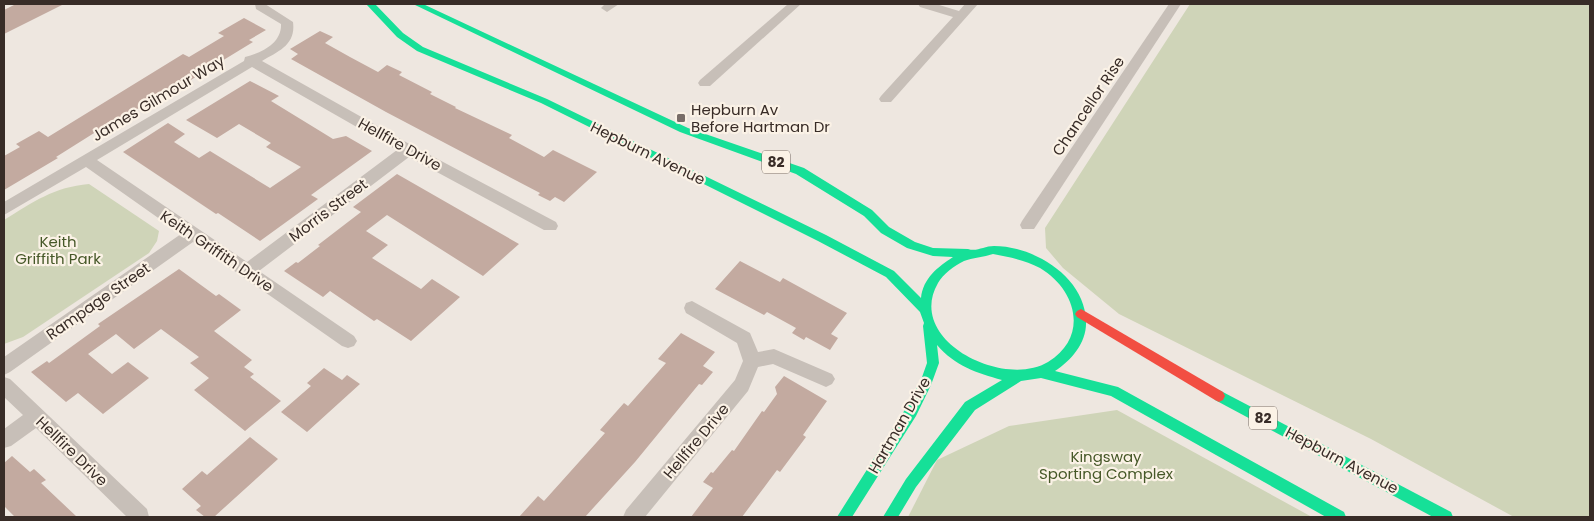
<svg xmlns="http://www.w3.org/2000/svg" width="1594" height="521" viewBox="0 0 1594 521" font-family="Poppins,sans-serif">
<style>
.green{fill:#cfd4b8}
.building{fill:#c3aaa0}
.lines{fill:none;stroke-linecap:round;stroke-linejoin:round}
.street{fill:#c7bfb8;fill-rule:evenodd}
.fast{fill:#16e098;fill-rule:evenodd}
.jam{fill:#f24e42;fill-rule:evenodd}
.poi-dot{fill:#786d68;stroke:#fbf2e6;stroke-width:2}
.labels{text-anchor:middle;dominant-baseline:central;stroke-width:4.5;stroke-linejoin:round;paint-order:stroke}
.shield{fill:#fbf2e6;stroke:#726760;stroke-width:1}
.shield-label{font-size:14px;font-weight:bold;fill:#382c27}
.street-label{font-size:15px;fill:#382c27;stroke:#fbf2e6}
.poi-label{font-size:15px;fill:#382c27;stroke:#fbf2e6;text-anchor:start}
.park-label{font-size:15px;fill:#465828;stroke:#fbf2e6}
</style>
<rect width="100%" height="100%" fill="#eee7e0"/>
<g class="green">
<polygon points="1190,4 1590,4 1590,517 1514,517 1371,439 1119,314 1063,268 1046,248 1045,228"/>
<path d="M89 184 159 231 157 241 149 253 23 337 4 344V220C33 202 54 187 89 184Z"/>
<polygon points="1117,410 1312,517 908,517 937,460 1009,426"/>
</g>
<g class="building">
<polygon points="16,4 64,4 4,34 4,10"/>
<polygon points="244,18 266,30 249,40 253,42 176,89 110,123 56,157 58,158 4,190 4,156 20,147 16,144 39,131 48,137 183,54 189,57 224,36 218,33"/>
<polygon points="320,31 333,37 325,43 350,57 378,72 387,65 402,72 399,75 432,92 430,94 456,107 455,108 512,135 509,138 544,157 553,150 597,172 564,202 555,197 550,201 538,195 540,193 386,112 291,59 298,54 290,49"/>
<polygon points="250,81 279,96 271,101 320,131 333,139 346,136 372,151 311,195 318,199 260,241 218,213 216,214 123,152 168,123 185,134 174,142 199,158 210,151 270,188 301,167 266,147 271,143 239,124 217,138 186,120"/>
<polygon points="397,174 519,244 483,276 387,215 366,231 388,245 372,258 421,289 432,279 460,297 411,341 377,319 374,321 330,291 323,297 284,271 296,262 298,263 320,246 318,245 361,212 353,207"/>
<polygon points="740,261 780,282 783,278 847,313 831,334 838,338 830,350 806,337 804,340 792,333 796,328 767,312 764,315 715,289"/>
<polygon points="179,269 216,296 219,294 241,310 214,331 252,360 244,367 254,374 250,377 281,401 245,431 194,390 209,378 190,363 199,357 161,329 134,349 116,334 88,354 112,374 128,362 149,378 103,414 78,393 66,402 31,372 47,361 49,363 100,326 98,324"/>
<polygon points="681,333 715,352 703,366 713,372 702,385 699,384 635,462 585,517 519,517 538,496 544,501 605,433 600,430 624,403 628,406 666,363 658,359"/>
<polygon points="324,368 342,380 347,375 360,384 307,432 281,412 311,386 307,383"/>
<polygon points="784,376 827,401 803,435 806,437 780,472 777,470 742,517 691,517 713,488 703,482 711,472 713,473 732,450 734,451 762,411 764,412 777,394 775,387"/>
<polygon points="250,437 278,459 214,517 205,517 196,510 201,506 182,489 202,471 207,475"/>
<polygon points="12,456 30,472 34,469 46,480 41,483 77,517 15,517 4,506 4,463"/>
</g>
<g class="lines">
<g class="street">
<path d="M255 4H265L293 22C296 45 279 51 262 61L413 146 556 222 558 226 556 230H544L409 157 259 271 354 336 357 341 354 346 348 348 342 346 193 242 10 372 4 375V357L181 234 86 167 4 215V202L244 61 245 57C262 53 282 43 281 24L256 9ZM252 67 397 150 247 262 97 160Z"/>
<polygon points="605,4 619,4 607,12 601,8"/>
<polygon points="788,4 801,4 710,86 700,86 698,83 700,80"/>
<polygon points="918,4 936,4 959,11 965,4 978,4 891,102 881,102 879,99 881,96 953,17 920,7"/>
<polygon points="1169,4 1181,4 1034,229 1022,229 1020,225 1022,221"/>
<polygon points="692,301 750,333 758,352 774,349 832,374 835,379 832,384 826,387 773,364 758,367 748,391 645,517 623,517 626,510 735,380 743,361 737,343 686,313 684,308 686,303"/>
<polygon points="4,377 10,379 147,509 149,517 127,517 36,428 11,446 4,448 4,429 23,415 4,397"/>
</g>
<g class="fast">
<path d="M366 4H375L403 33 423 47 547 99 826 235 894 271 921 298C923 278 938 267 953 257L933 256 907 248 881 233 864 216 796 174 680 132 413 4H423L688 128 804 168 872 210 889 227 915 242 933 248 968 249C977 252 984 246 994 246 1034 246 1085 277 1086 321 1087 342 1072 360 1055 371L1118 387 1344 512 1346 517H1326L1111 396 1041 378 1021 381 975 410 916 487 898 517H883L906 479 965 402 1002 380C977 373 955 366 937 345L939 363 931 385 916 416 852 517H837L906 408 921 380 927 363 923 326 924 323 920 312 886 277 818 241 541 103 417 51 397 37ZM993 254C1009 257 1025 260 1040 268 1077 290 1089 337 1048 362 1003 389 905 340 938 283 943 274 954 266 964 261 972 258 984 257 993 254Z"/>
<polygon points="1219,390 1451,512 1453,517 1433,517 1215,400 1213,396 1215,392"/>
</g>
<polygon class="jam" points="1081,309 1223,392 1225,396 1223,400 1219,402 1215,400 1077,317 1075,314 1077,311"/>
</g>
<rect class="poi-dot" x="676" y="113" width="10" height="10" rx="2.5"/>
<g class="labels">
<g class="shield">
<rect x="762" y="150.5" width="28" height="23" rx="4"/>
<rect x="1249" y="406.5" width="28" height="23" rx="4"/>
</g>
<g class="shield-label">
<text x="776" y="162">82</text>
<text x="1263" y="418">82</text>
</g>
<g class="street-label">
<text transform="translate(158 98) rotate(-31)">James Gilmour Way</text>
<text transform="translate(1088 106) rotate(-56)">Chancellor Rise</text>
<text transform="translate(400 144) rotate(29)">Hellfire Drive</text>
<text transform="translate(648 153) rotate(26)">Hepburn Avenue</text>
<text transform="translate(328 210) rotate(-37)">Morris Street</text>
<text transform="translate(217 251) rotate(34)">Keith Griffith Drive</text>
<text transform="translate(98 301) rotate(-35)">Rampage Street</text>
<text transform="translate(899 425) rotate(-60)">Hartman Drive</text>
<text transform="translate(696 441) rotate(-50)">Hellfire Drive</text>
<text transform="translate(72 451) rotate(44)">Hellfire Drive</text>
<text transform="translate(1342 460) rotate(28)">Hepburn Avenue</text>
</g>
<g class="poi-label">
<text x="691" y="109">Hepburn Av<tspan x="691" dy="17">Before Hartman Dr</tspan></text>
</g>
<g class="park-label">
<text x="58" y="241">Keith<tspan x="58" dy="17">Griffith Park</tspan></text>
<text x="1106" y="456">Kingsway<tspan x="1106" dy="17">Sporting Complex</tspan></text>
</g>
</g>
<rect width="1594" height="521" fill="none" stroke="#382c27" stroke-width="10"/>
</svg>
